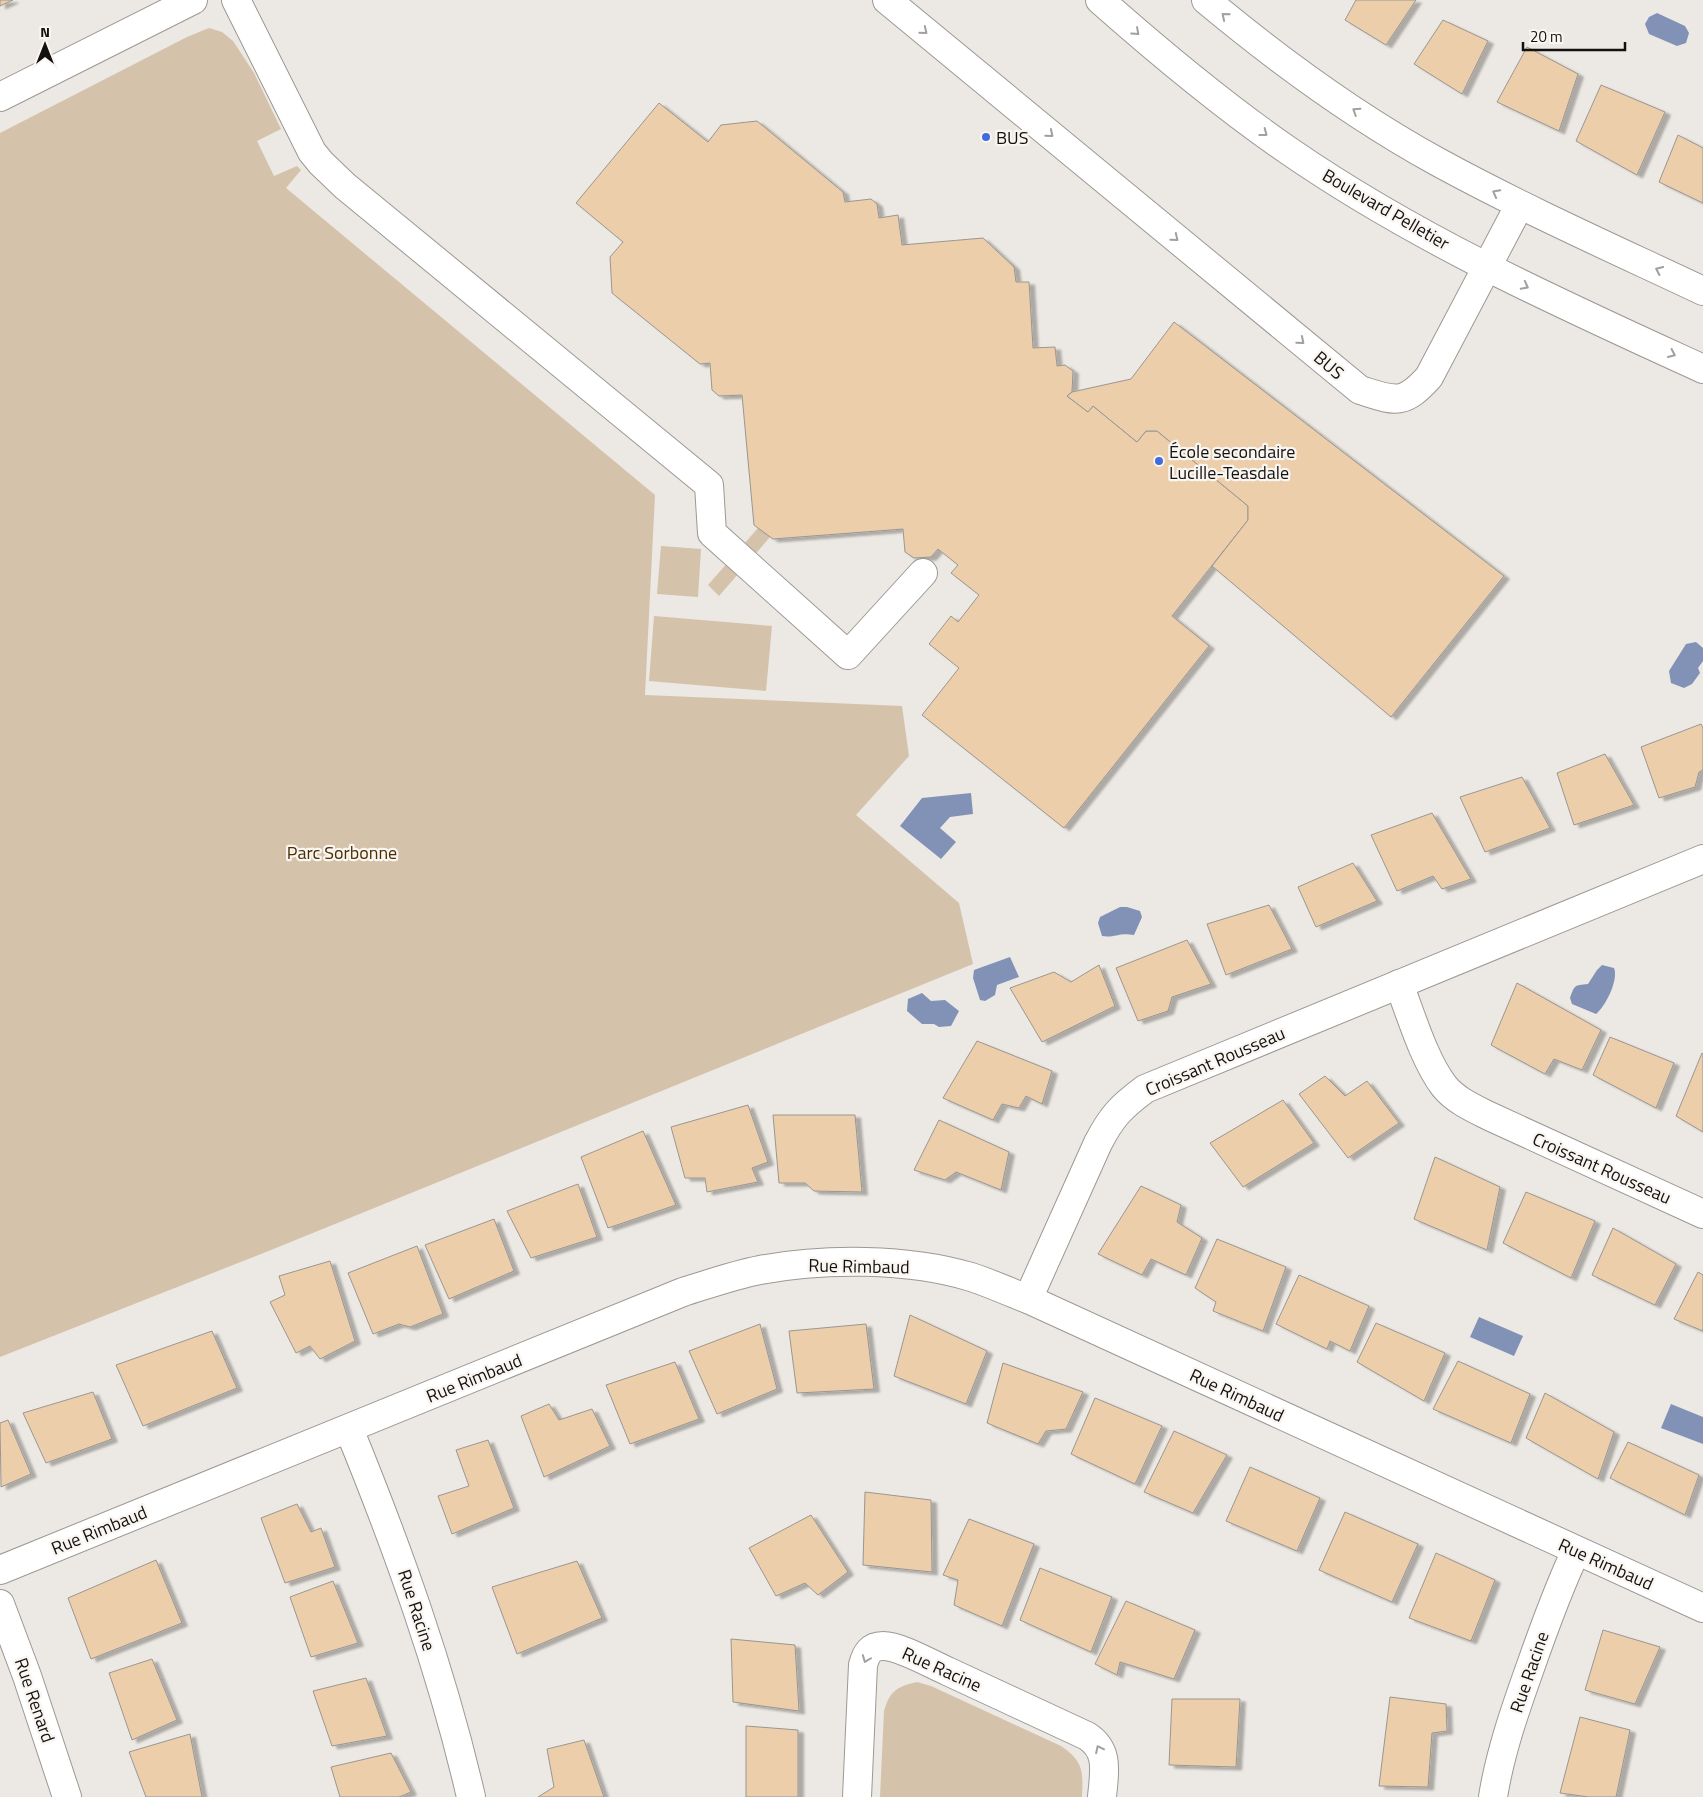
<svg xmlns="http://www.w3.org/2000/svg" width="1703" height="1797" viewBox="0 0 1703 1797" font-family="'Titillium Web',sans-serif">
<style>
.green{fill:#d5c2ab}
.water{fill:#8292b7}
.building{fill:#ecceab;stroke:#9a9692;filter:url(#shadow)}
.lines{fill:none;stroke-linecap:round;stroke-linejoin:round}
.minor-casing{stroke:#9c9994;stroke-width:30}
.minor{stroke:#fff;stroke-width:28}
.oneway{stroke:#a1a09f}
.poi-dot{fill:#416cde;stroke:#f9f5f0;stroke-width:2}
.labels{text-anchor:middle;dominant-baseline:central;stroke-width:4.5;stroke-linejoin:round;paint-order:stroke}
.poi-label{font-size:18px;fill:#131110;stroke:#f9f5f0;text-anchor:start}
.street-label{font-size:18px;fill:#131110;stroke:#f9f5f0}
.park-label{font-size:18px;fill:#4a2d00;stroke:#f9f5f0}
</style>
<defs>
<filter id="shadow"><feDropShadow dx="5.5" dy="3" stdDeviation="1" flood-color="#0004"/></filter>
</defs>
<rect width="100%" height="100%" fill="#ece8e3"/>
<g class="green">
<polygon points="209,28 222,32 233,41 254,73 281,129 257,141 274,176 297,166 301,170 286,188 655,495 645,695 902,706 909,756 856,815 959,903 973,964 271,1250 0,1357 0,133 187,37"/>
<polygon points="758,528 770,537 719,596 708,585"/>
<polygon points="661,546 701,549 698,597 657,594"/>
<polygon points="654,616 772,626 766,691 649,681"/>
<path d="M917 1682 931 1686 1061 1746C1084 1762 1083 1771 1082 1797H880L884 1711C890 1691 896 1687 917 1682Z"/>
</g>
<g class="water">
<polygon points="1657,13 1685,26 1689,33 1686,43 1677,46 1649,34 1645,24 1649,17"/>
<polygon points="1696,642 1703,648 1703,661 1698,668 1700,673 1692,684 1684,688 1671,683 1669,671 1686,644"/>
<polygon points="971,793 973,814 950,817 940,828 956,842 941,859 900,826 922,798"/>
<path d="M1120 907H1127L1140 911 1142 917 1134 935C1119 932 1115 938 1102 936L1098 923 1100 917Z"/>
<polygon points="1010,957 1019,977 997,985 995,995 985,1001 980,1000 973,978 974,970"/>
<path d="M1602 965 1614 968C1619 980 1605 1007 1596 1014L1572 1004 1570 998C1575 984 1574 986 1588 984L1597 970Z"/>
<polygon points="922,993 931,1001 945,1000 959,1011 951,1026 939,1027 934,1024 922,1024 907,1011 908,999"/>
<polygon points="1479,1317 1523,1336 1514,1356 1470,1337"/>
<polygon points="1671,1404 1703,1417 1703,1444 1661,1428"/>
</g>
<g class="building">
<polygon points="0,0 13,0 0,6"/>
<polygon points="1356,0 1416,0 1386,45 1345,20"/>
<polygon points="1443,20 1488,41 1462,94 1414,64"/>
<polygon points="1527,47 1578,74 1559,131 1497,102"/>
<polygon points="1601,85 1665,112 1637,175 1576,141"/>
<polygon points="659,103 708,142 721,125 757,121 843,192 845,202 871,199 877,204 879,218 898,215 902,245 983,238 1014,267 1016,282 1029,282 1033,348 1055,347 1057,366 1065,365 1073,371 1072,392 1067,396 1088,412 1093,406 1137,442 1146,431 1157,431 1248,506 1248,520 1172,616 1209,646 1064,828 922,715 959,668 929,644 951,616 958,622 979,595 951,573 958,565 938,549 931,557 914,558 905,552 903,529 773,539 758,528 754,525 742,395 719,396 712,390 710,363 700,364 612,293 610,257 623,242 576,203"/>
<polygon points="1678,135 1703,148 1703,203 1659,182"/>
<polygon points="1174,322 1504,576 1391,717 1212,566 1248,520 1248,506 1157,431 1146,431 1137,442 1093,406 1088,412 1067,396 1072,392 1131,379"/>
<polygon points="1701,724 1703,728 1703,770 1699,772 1695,787 1659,798 1641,747"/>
<polygon points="1605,754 1634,805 1574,825 1557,773"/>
<polygon points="1522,777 1550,828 1485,852 1460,797"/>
<polygon points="1432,813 1471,879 1442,889 1433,876 1397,891 1371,835"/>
<polygon points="1353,863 1377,901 1316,927 1298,887"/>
<polygon points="1269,905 1292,949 1226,975 1207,924"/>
<polygon points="1187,940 1211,984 1172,997 1168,1011 1138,1021 1116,968"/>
<polygon points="1099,965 1115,1006 1042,1042 1010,988 1054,972 1071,982"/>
<polygon points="1517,983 1601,1030 1582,1070 1554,1059 1545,1074 1491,1045"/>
<polygon points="1610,1037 1674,1063 1656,1108 1593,1075"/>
<polygon points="977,1041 1052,1071 1042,1104 1026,1096 1019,1108 1002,1104 993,1120 943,1098"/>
<polygon points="1702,1053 1703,1054 1703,1132 1676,1116"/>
<polygon points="1325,1076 1345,1096 1367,1081 1399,1123 1348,1158 1299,1094"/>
<polygon points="1283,1100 1314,1143 1243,1187 1210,1143"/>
<polygon points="748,1105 768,1162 752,1168 758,1182 707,1192 705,1178 685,1178 671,1127"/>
<polygon points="773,1115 855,1115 862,1192 814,1191 805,1183 779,1183"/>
<polygon points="939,1120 1009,1152 1001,1190 956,1172 945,1180 914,1170"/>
<polygon points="643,1131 676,1205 608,1228 581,1157"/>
<polygon points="1435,1157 1500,1187 1487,1250 1414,1219"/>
<polygon points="578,1184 597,1237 531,1258 507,1211"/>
<polygon points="1141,1186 1181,1205 1177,1222 1202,1238 1186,1275 1151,1259 1142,1275 1098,1254"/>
<polygon points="1526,1192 1595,1221 1571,1278 1503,1243"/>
<polygon points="494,1219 514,1271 449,1299 425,1245"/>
<polygon points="1613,1228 1676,1264 1655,1305 1592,1275"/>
<polygon points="1217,1239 1286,1267 1263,1331 1213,1311 1216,1302 1195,1288"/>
<polygon points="417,1246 443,1314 410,1327 399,1324 373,1334 348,1273"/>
<polygon points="330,1261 355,1341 320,1359 310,1346 296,1353 270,1302 285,1295 279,1276"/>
<polygon points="1698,1272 1703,1275 1703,1331 1674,1319"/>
<polygon points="1299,1275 1369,1306 1350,1351 1330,1341 1327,1349 1276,1324"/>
<polygon points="910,1315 987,1351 966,1404 894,1376"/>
<polygon points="1376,1323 1445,1353 1424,1401 1357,1362"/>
<polygon points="760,1324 777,1389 717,1414 689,1351"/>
<polygon points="866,1324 874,1389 797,1393 789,1331"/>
<polygon points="212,1331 237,1388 143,1426 116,1365"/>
<polygon points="1458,1361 1530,1394 1511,1443 1433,1409"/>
<polygon points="675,1362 699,1419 630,1444 606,1385"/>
<polygon points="1003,1363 1083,1392 1066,1429 1046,1431 1038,1444 987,1423"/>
<polygon points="93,1392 112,1439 46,1463 23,1413"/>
<polygon points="1545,1393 1614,1432 1598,1479 1526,1438"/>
<polygon points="1095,1398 1162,1426 1135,1484 1071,1454"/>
<polygon points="549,1404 559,1420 592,1409 610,1446 544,1477 521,1416"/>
<polygon points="8,1420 31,1474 1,1487 0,1423"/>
<polygon points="1174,1431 1227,1455 1193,1513 1144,1492"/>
<polygon points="488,1440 514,1508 452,1534 438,1496 469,1486 456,1450"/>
<polygon points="1628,1442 1699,1475 1685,1515 1610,1478"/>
<polygon points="1250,1467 1320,1498 1297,1551 1226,1521"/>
<polygon points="865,1492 931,1500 932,1572 863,1565"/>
<polygon points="297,1504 311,1532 321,1528 335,1567 285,1583 261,1518"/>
<polygon points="1345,1512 1418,1544 1392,1602 1319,1570"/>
<polygon points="811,1515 848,1572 818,1595 805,1583 776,1596 749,1548"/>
<polygon points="969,1519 1034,1544 1002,1626 954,1605 958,1580 943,1575"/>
<polygon points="1436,1553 1495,1580 1471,1641 1409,1618"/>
<polygon points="156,1560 182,1623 91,1659 68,1598"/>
<polygon points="577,1561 602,1618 517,1654 492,1587"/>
<polygon points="1040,1568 1112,1597 1091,1652 1020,1620"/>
<polygon points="333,1581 358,1643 311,1657 290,1597"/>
<polygon points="1126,1601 1195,1630 1174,1679 1120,1662 1117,1675 1095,1664"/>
<polygon points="1603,1630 1660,1647 1635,1704 1585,1690"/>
<polygon points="731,1639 795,1645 799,1711 733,1702"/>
<polygon points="152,1659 177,1720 132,1740 109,1673"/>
<polygon points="366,1678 387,1736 332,1746 313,1691"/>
<polygon points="1390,1697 1446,1704 1447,1731 1432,1733 1428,1787 1379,1786"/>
<polygon points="1172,1699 1240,1699 1236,1767 1169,1765"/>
<polygon points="1580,1717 1630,1730 1616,1797 1589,1797 1560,1793"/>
<polygon points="746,1726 798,1730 798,1797 746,1797"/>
<polygon points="190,1734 202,1797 146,1797 129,1752"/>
<polygon points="584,1740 604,1797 538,1797 554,1787 547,1749"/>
<polygon points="391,1753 411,1792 399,1797 340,1797 331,1767"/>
</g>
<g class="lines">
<defs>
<g id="minor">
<polyline points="236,0 312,152 321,163 345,186 709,485 712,533 848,655 923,573"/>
<path d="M887 0 1360 390C1395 401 1403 406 1429 377L1519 206"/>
<path d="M1100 0C1160 53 1222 105 1289 151 1418 240 1561 304 1703 369"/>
<path d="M1206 0C1278 60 1356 117 1438 162 1524 209 1614 249 1703 291"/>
<polyline points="0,97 193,0"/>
<path d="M1399 984C1411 1015 1424 1060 1444 1086 1455 1100 1473 1108 1489 1116L1703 1214"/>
<path d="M1028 1299 1098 1143C1112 1116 1121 1107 1145 1089L1703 859"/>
<path d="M349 1429C398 1549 442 1671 471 1797"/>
<path d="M0 1570 683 1292C709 1284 734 1275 760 1270 824 1258 908 1258 971 1277 990 1283 1009 1292 1028 1299L1703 1608"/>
<polyline points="0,1604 27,1676 67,1797"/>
<path d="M857 1797 863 1665C866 1654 870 1646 883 1646 900 1646 931 1664 947 1671 994 1693 1040 1714 1087 1736 1110 1751 1104 1773 1102 1797"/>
<path d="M1493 1797C1500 1753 1515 1710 1530 1668 1544 1628 1558 1589 1576 1551"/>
</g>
</defs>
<use href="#minor" class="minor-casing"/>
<use href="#minor" class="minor"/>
</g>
<defs><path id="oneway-chevron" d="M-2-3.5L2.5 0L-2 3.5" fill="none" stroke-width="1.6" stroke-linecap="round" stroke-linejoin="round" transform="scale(1.25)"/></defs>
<g class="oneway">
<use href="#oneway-chevron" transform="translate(1225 16) rotate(-140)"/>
<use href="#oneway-chevron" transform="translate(924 31) rotate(39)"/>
<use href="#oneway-chevron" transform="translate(1136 32) rotate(42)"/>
<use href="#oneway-chevron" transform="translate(1356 111) rotate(-147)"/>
<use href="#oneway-chevron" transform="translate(1264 133) rotate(37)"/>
<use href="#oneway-chevron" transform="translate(1050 134) rotate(40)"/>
<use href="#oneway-chevron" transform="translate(1496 193) rotate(-152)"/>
<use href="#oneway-chevron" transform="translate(1175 238) rotate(39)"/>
<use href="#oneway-chevron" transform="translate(1659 270) rotate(-155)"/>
<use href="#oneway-chevron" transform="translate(1525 286) rotate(28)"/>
<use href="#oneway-chevron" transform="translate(1301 341) rotate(40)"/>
<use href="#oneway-chevron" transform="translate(1672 354) rotate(25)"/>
<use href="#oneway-chevron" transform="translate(866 1659) rotate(111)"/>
<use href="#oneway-chevron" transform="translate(1099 1749) rotate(-116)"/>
</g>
<g class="poi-dot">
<circle cx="986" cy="137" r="5"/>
<circle cx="1159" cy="461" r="5"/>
</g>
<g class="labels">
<g class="poi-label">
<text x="996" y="137">BUS</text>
<text x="1169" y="451">École secondaire<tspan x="1169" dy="21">Lucille-Teasdale</tspan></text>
</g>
<g class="street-label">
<text transform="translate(1386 209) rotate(30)">Boulevard Pelletier</text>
<text transform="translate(1329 365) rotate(40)">BUS</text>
<text transform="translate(1215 1061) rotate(-23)">Croissant Rousseau</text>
<text transform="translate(1602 1168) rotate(24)">Croissant Rousseau</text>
<text transform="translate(859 1266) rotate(1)">Rue Rimbaud</text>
<text transform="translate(474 1378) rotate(-22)">Rue Rimbaud</text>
<text transform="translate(1237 1395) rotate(25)">Rue Rimbaud</text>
<text transform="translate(99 1530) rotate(-22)">Rue Rimbaud</text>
<text transform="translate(1606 1564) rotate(24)">Rue Rimbaud</text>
<text transform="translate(417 1610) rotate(72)">Rue Racine</text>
<text transform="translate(942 1669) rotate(24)">Rue Racine</text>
<text transform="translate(1529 1672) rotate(-71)">Rue Racine</text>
<text transform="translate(35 1700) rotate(71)">Rue Renard</text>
</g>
<g class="park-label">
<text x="342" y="852">Parc Sorbonne</text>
</g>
</g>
<g transform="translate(45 45)" stroke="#f9f5f0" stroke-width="4" paint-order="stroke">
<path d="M0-4L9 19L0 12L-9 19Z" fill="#131110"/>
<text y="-8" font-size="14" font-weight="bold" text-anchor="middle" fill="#131110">N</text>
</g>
<path d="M1523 42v8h102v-8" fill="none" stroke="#131110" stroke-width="2.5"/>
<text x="1530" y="42" font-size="15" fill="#131110" stroke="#f9f5f0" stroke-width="4" paint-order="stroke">20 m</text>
</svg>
